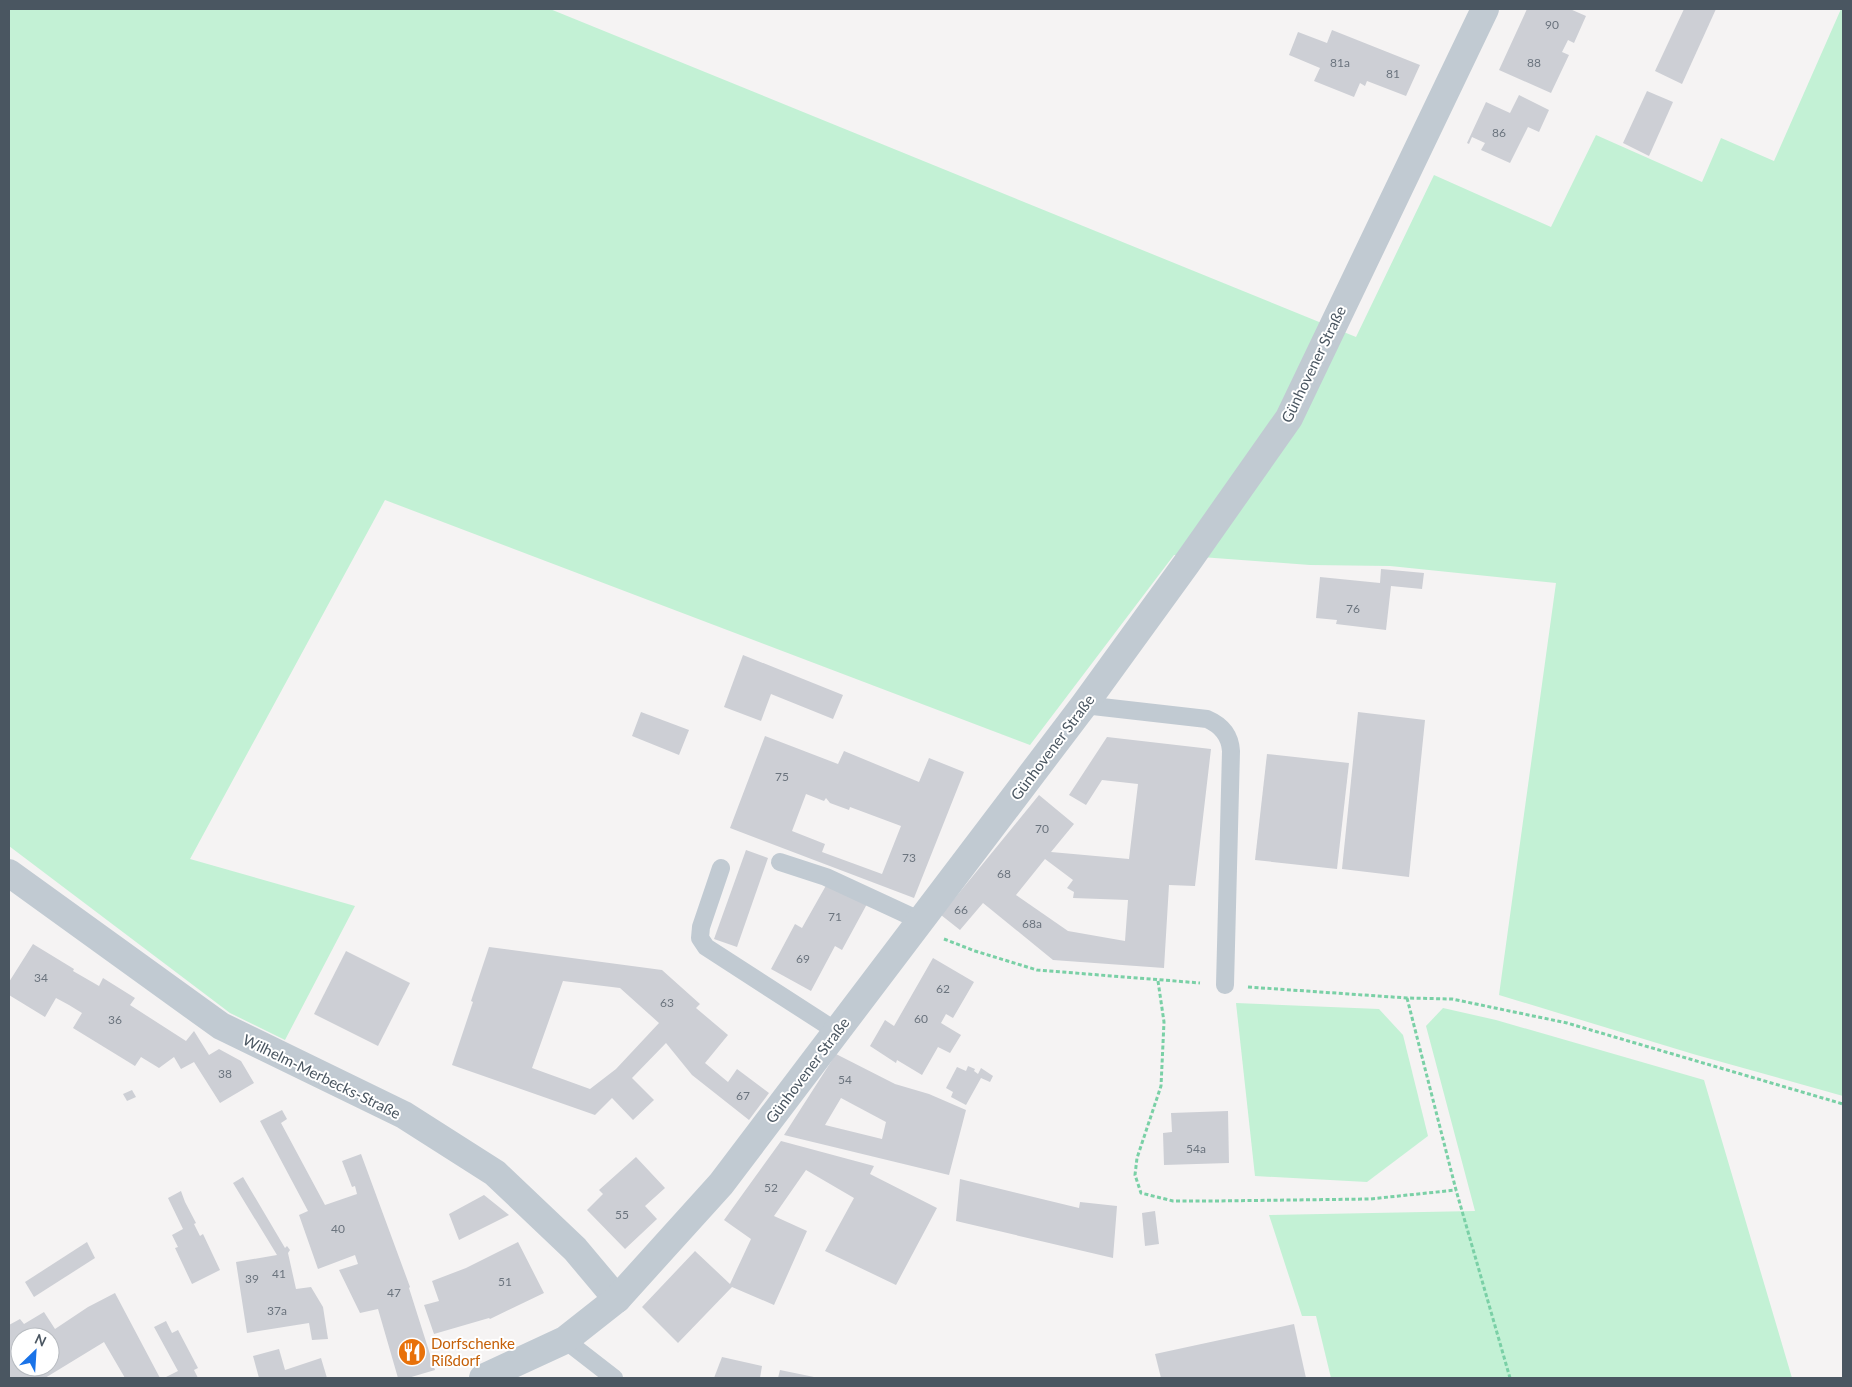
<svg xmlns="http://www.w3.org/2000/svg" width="1852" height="1387" viewBox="0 0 1852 1387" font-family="Lato,sans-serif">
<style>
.green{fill:#c3f1d5}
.building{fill:#cdcfd5;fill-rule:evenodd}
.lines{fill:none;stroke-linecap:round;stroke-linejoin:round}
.path{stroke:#7ad0a6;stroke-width:3;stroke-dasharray:4 2.5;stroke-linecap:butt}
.lane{stroke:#c1cad2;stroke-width:18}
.street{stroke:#c1cad2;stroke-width:28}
.labels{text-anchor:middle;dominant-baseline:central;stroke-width:4;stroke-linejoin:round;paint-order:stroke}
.number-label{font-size:12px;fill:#6b747e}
.street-label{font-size:15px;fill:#4a5661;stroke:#fff}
.food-label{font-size:15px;fill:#c56008;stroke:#fff;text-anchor:start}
</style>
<rect width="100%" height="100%" fill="#f5f3f3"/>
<g class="green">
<polygon points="9,9 550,9 1356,337 1434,175 1551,227 1596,135 1702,182 1721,138 1774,161 1841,9 1843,9 1843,1096 1693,1054 1499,995 1556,583 1390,566 1310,565 1174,555 1030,745 385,500 190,859 355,906 285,1040 230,1013 9,846"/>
<polygon points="1236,1003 1379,1009 1403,1035 1428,1136 1367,1182 1255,1176"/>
<polygon points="1443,1008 1496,1020 1704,1080 1792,1378 1331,1378 1316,1316 1302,1316 1269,1215 1475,1211 1426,1026"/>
</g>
<g class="building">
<polygon points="1527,9 1570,9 1586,16 1574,43 1568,40 1562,52 1569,55 1551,93 1499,70"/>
<polygon points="1684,9 1716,9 1682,84 1655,71"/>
<polygon points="1332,30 1420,65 1406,96 1367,81 1365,86 1360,83 1354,97 1314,81 1320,68 1289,55 1298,32 1327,43"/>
<polygon points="1647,91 1673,102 1649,156 1623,143"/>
<polygon points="1519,95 1549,110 1539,132 1528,127 1510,163 1481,150 1485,143 1472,137 1469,144 1467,143 1486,102 1510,113"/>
<polygon points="1381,569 1424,573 1422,589 1391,586 1386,630 1336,624 1337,620 1316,618 1320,577 1380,583"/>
<polygon points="743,655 843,695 833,719 771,694 761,721 724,707"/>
<polygon points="641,712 689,730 679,755 632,736"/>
<polygon points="1358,712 1425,720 1409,877 1342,869"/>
<path d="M765 736 838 764 844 751 919 782 929 758 964 772 914 898 730 828ZM806 794 824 801 826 798 830 803 849 810 850 807 901 826 882 874 822 852 825 844 792 831Z"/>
<path d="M1107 737 1211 749 1195 886 1169 885 1164 968 1053 960 983 903 960 930 941 915 1039 795 1074 824 1051 852 1129 859 1138 784 1102 780 1086 805 1069 795ZM1045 859 1073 880 1067 888 1074 892 1073 898 1128 900 1125 941 1068 931 1016 895Z"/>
<polygon points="1267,754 1349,763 1337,869 1255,860"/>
<polygon points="746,850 768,858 737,947 714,939"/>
<polygon points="828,882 867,904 842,950 835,946 811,991 771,969 795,924 802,928"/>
<polygon points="33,944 74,969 73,971 99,986 103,978 135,998 130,1005 186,1041 194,1031 209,1055 219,1049 241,1061 254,1083 220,1103 194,1062 181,1069 174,1057 159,1068 141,1057 135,1066 73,1028 82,1013 69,1005 56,998 45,1017 9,995 9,982"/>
<path d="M489 947 662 970 700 1004 696 1008 728 1035 705 1063 728 1082 737 1069 769 1093 749 1120 692 1075 666 1043 632 1078 654 1100 633 1120 612 1098 595 1115 452 1065 473 1002 471 1001ZM563 981 620 988 659 1023 616 1069 590 1089 532 1068Z"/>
<polygon points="346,951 410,983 378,1046 314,1014"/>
<polygon points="933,958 974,982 953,1018 946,1014 941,1023 961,1035 950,1053 938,1047 922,1075 897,1060 896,1063 870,1046 885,1020 894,1026"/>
<path d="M836 1054 895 1084 929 1094 966 1110 949 1175 784 1135ZM841 1098 886 1122 882 1139 825 1125Z"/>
<polygon points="968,1066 975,1069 974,1071 978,1074 981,1068 993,1076 990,1082 981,1078 966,1105 951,1097 953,1092 946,1088 957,1067 966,1071"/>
<polygon points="132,1090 136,1097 127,1101 123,1094"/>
<polygon points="282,1110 287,1119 281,1123 325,1205 357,1194 355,1186 352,1187 342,1161 361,1154 410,1287 409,1288 435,1370 408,1378 398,1378 378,1309 360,1313 339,1270 358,1264 355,1255 318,1269 299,1215 308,1211 260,1121"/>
<polygon points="1228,1111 1229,1163 1164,1165 1163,1133 1172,1132 1171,1113"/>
<polygon points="781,1141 874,1166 870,1174 937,1208 896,1285 825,1251 854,1198 806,1170 774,1216 807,1231 774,1305 732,1287 678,1343 642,1307 695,1251 730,1284 751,1239 724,1220"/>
<polygon points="636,1157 665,1188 645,1206 657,1219 625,1249 587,1210 603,1194 599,1190"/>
<polygon points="243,1177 285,1248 287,1246 290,1250 288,1253 296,1289 311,1287 323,1307 328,1339 312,1340 309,1323 247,1333 236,1262 277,1255 233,1183"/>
<polygon points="960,1179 1079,1208 1080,1202 1117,1206 1113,1258 956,1221"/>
<polygon points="181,1191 185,1202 196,1223 194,1224 200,1236 203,1234 220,1270 192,1284 175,1248 178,1247 172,1235 183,1229 168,1198"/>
<polygon points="484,1195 509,1215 459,1240 449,1214"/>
<polygon points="1155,1211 1159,1244 1145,1246 1142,1213"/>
<polygon points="87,1242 95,1258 34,1297 25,1282"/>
<polygon points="518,1242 544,1293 490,1319 489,1318 434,1334 424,1305 439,1301 432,1281 466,1268"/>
<path d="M115 1293 160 1378H125L104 1342 45 1378H9V1325L20 1319 24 1324 44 1312 55 1329 88 1307ZM20 1337H50V1367H20Z"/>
<polygon points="166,1321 172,1333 178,1330 198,1368 194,1370 198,1378 164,1378 178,1371 154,1327"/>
<polygon points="1294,1324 1306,1378 1161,1378 1155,1354"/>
<polygon points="279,1349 285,1370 321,1358 327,1378 259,1378 253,1356"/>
<polygon points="722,1357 762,1366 760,1378 714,1378"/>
<polygon points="780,1370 814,1377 814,1378 778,1378"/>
</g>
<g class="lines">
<g class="path">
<polyline points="944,939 975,951 1037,970 1200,983"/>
<polyline points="1158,981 1164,1022 1161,1086 1137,1158 1135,1175 1141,1193 1173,1201 1213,1201 1370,1199 1456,1190"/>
<polyline points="1248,987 1407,998 1452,999 1567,1023 1843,1104"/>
<polyline points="1407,998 1456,1190 1510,1378"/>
</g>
<g class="lane">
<path d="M1084 705 1207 719C1221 725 1230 735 1231 751L1225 985"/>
<polyline points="780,862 826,877 921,921"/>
<polyline points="721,868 701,927 700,938 706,947 836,1031"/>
<polyline points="565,1340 614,1378"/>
</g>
<g class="street">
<polyline points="9,873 221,1026 404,1115 495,1173 575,1249 617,1299"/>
<polyline points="483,1378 565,1340 617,1299 721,1184 1084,705 1187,563 1289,418 1485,9"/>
</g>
</g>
<defs>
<symbol id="restaurant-disc" viewBox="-11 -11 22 22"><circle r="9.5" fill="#e8710a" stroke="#fff"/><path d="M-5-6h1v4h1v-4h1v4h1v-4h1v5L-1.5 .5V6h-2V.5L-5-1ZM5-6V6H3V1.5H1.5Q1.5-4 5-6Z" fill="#fff"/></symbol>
</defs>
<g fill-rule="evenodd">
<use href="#restaurant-disc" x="396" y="1336" width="32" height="32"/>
</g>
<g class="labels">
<g class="number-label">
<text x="1552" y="24">90</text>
<text x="1340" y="62">81a</text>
<text x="1534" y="62">88</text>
<text x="1393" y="73">81</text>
<text x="1499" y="132">86</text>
<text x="1353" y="608">76</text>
<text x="782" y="776">75</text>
<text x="1042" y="828">70</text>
<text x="909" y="857">73</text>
<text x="1004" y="873">68</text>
<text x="961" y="909">66</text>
<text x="835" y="916">71</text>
<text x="1032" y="923">68a</text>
<text x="803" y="958">69</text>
<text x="41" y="977">34</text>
<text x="943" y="988">62</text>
<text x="667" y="1002">63</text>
<text x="921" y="1018">60</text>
<text x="115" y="1019">36</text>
<text x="225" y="1073">38</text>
<text x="845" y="1079">54</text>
<text x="743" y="1095">67</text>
<text x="1196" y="1148">54a</text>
<text x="771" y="1187">52</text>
<text x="622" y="1214">55</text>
<text x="338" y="1228">40</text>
<text x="279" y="1273">41</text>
<text x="252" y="1278">39</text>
<text x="505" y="1281">51</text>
<text x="394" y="1292">47</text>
<text x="277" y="1310">37a</text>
</g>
<g class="street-label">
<text transform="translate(1313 364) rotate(-64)">Günhovener Straße</text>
<text transform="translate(1052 747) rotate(-53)">Günhovener Straße</text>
<text transform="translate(807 1070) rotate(-53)">Günhovener Straße</text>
<text transform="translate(322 1076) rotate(26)">Wilhelm-Merbecks-Straße</text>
</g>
<g class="food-label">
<text x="431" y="1343">Dorfschenke<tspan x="431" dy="17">Rißdorf</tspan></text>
</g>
</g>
<rect width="1852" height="1387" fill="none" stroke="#4a5661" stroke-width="20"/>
<g transform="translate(35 1352) rotate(25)"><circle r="24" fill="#ffffff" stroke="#b7bbc0"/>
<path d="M0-4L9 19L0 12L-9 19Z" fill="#1a73e8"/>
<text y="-8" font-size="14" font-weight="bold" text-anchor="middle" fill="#4a5661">N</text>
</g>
</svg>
